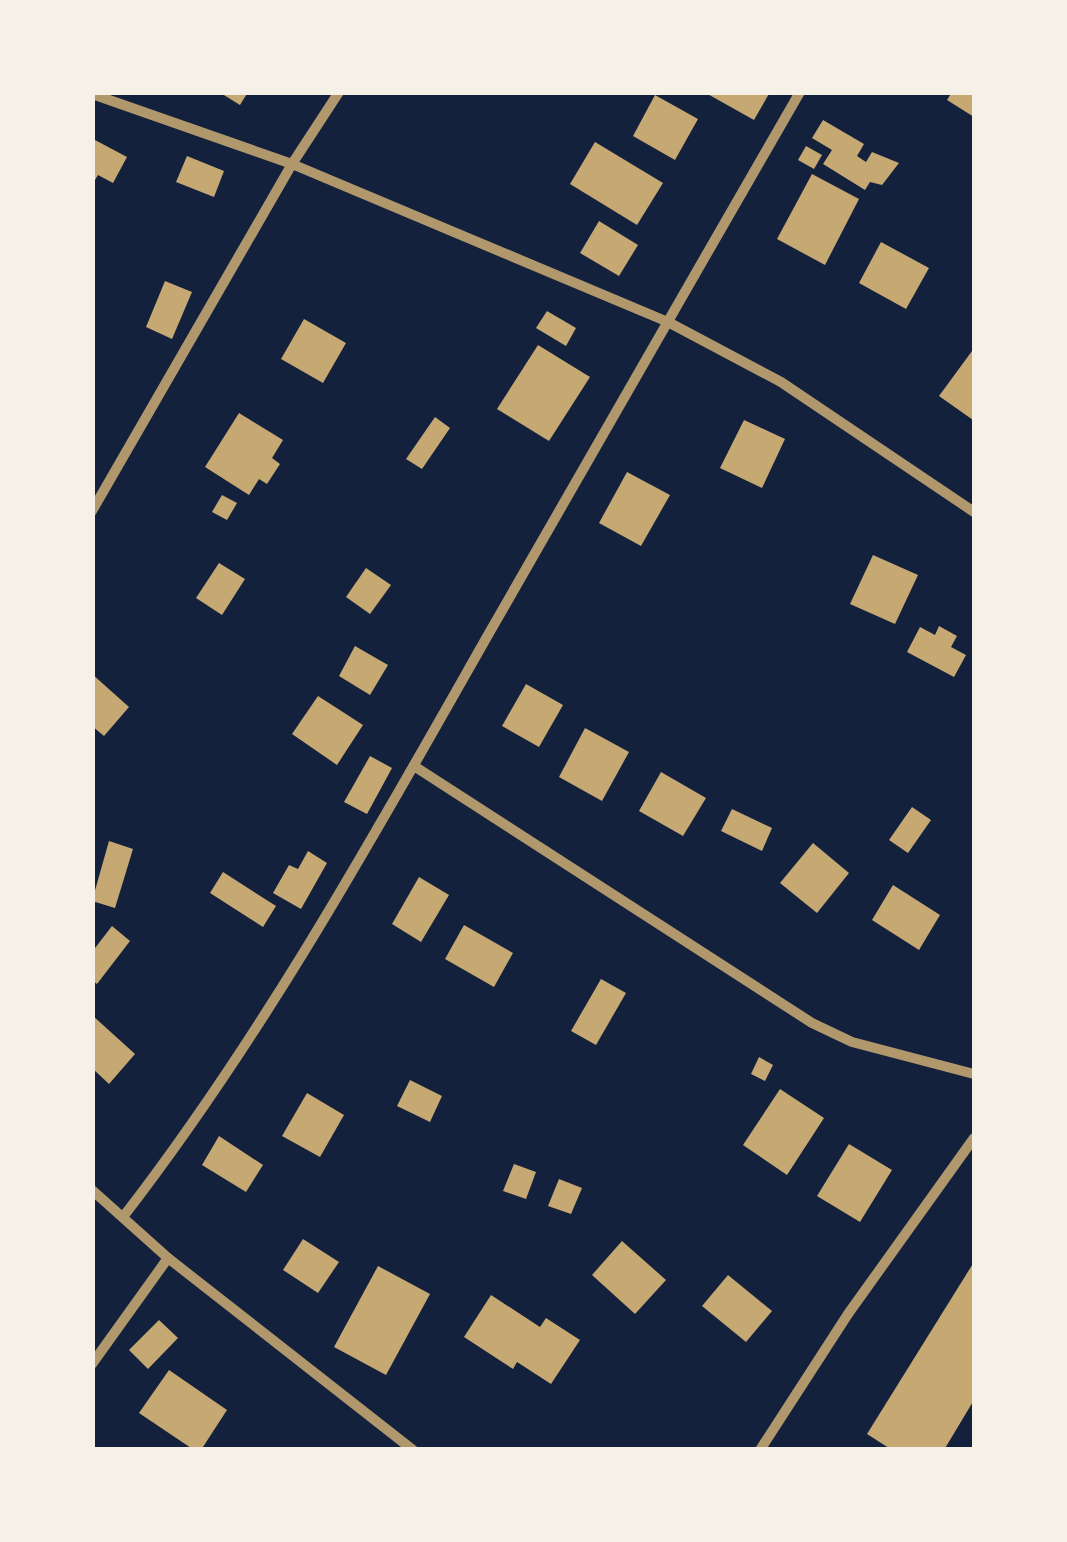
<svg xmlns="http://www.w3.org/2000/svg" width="1067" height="1542" viewBox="0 0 1067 1542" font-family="'Roboto Condensed',sans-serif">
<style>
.building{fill:#c6a872}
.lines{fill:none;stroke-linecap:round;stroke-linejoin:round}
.minor{stroke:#b1986c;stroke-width:10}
</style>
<rect width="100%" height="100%" fill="#14213d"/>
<g class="building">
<polygon points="219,92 248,92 240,105"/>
<polygon points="704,92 770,92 754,120"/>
<polygon points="952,92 974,92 974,117 947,100"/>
<polygon points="655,95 698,119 675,160 633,136"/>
<polygon points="823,120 864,144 857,156 866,162 872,152 899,163 882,185 870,182 865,190 823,164 832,150 812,138"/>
<polygon points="95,140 127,157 113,183 98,175 92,185"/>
<polygon points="595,142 663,183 637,225 570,184"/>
<polygon points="806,146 822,155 814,169 798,160"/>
<polygon points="187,156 224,171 214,197 176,182"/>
<polygon points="812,174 859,199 825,265 777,239"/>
<polygon points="599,221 638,245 619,276 580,253"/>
<polygon points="881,242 929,268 906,309 859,283"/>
<polygon points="165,281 192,292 172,339 146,327"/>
<polygon points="547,311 576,328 566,346 536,328"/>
<polygon points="304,319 346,343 323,383 281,359"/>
<polygon points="538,345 590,377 549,441 497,409"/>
<polygon points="972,351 974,353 973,420 939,396"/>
<polygon points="239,413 283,440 272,458 280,464 267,484 259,479 249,495 205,467"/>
<polygon points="435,417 450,428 422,469 406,459"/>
<polygon points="744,420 785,439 762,488 720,468"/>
<polygon points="627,472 670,495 641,546 599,523"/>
<polygon points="222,495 237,503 227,520 212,512"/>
<polygon points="873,555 918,575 895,624 850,604"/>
<polygon points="219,563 245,579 222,615 196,598"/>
<polygon points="366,568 391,585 370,614 346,597"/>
<polygon points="939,626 957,636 951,647 966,655 954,677 907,652 920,627 935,635"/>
<polygon points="355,646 388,665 370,695 339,676"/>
<polygon points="92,674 129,707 104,736 92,726"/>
<polygon points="526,684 563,705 539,747 502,726"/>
<polygon points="318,696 363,725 337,765 292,734"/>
<polygon points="585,728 629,752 602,801 559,777"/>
<polygon points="370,756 392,768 367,814 344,802"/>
<polygon points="661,772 706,798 683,836 639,811"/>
<polygon points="912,807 931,820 908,853 889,840"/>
<polygon points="732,809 772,828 762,851 721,831"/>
<polygon points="109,841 133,849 115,908 92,901"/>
<polygon points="813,843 849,873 817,913 780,883"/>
<polygon points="308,851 327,863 301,909 273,893 289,865 298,869"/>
<polygon points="223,872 276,906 263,927 210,893"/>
<polygon points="419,877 449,895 421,942 392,924"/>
<polygon points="893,885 940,915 919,950 872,920"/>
<polygon points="464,925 513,953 494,987 445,959"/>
<polygon points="112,926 130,941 97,984 92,980 92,952"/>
<polygon points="601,979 626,993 596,1045 571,1031"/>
<polygon points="92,1015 135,1054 109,1084 92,1068"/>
<polygon points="759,1057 773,1065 765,1081 751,1074"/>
<polygon points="410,1080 442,1096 430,1122 397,1106"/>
<polygon points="780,1089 824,1118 787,1175 743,1145"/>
<polygon points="307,1093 344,1115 320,1157 282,1136"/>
<polygon points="219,1136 263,1165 246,1192 202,1165"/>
<polygon points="849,1144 892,1170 860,1222 817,1196"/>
<polygon points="514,1164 536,1172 526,1199 503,1191"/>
<polygon points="559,1179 582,1188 571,1214 548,1206"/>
<polygon points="303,1239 339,1262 318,1293 283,1270"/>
<polygon points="622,1241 666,1280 635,1314 592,1275"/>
<polygon points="974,1262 974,1400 944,1450 892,1450 867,1434"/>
<polygon points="378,1266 430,1294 386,1375 334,1347"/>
<polygon points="728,1275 772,1311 746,1342 702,1306"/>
<polygon points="491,1295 540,1327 546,1318 580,1340 551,1384 517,1362 513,1369 464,1337"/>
<polygon points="159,1320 178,1338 148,1369 129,1350"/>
<polygon points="169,1370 227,1410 201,1450 194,1450 139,1413"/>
</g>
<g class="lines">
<g class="minor">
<polyline points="92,94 292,164 668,322 781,382 974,512"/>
<polyline points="92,511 292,164 339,92"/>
<polyline points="414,766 812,1023 852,1042 974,1074"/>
<polyline points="92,1190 168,1258 413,1450"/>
<path d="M123 1217C263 1036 375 834 488 635 591 454 696 273 800 92"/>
<polyline points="92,1364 168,1258"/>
<polyline points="760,1450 848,1314 974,1138"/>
</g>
</g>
<rect width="1067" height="1542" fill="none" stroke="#f6f1e7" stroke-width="190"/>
</svg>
